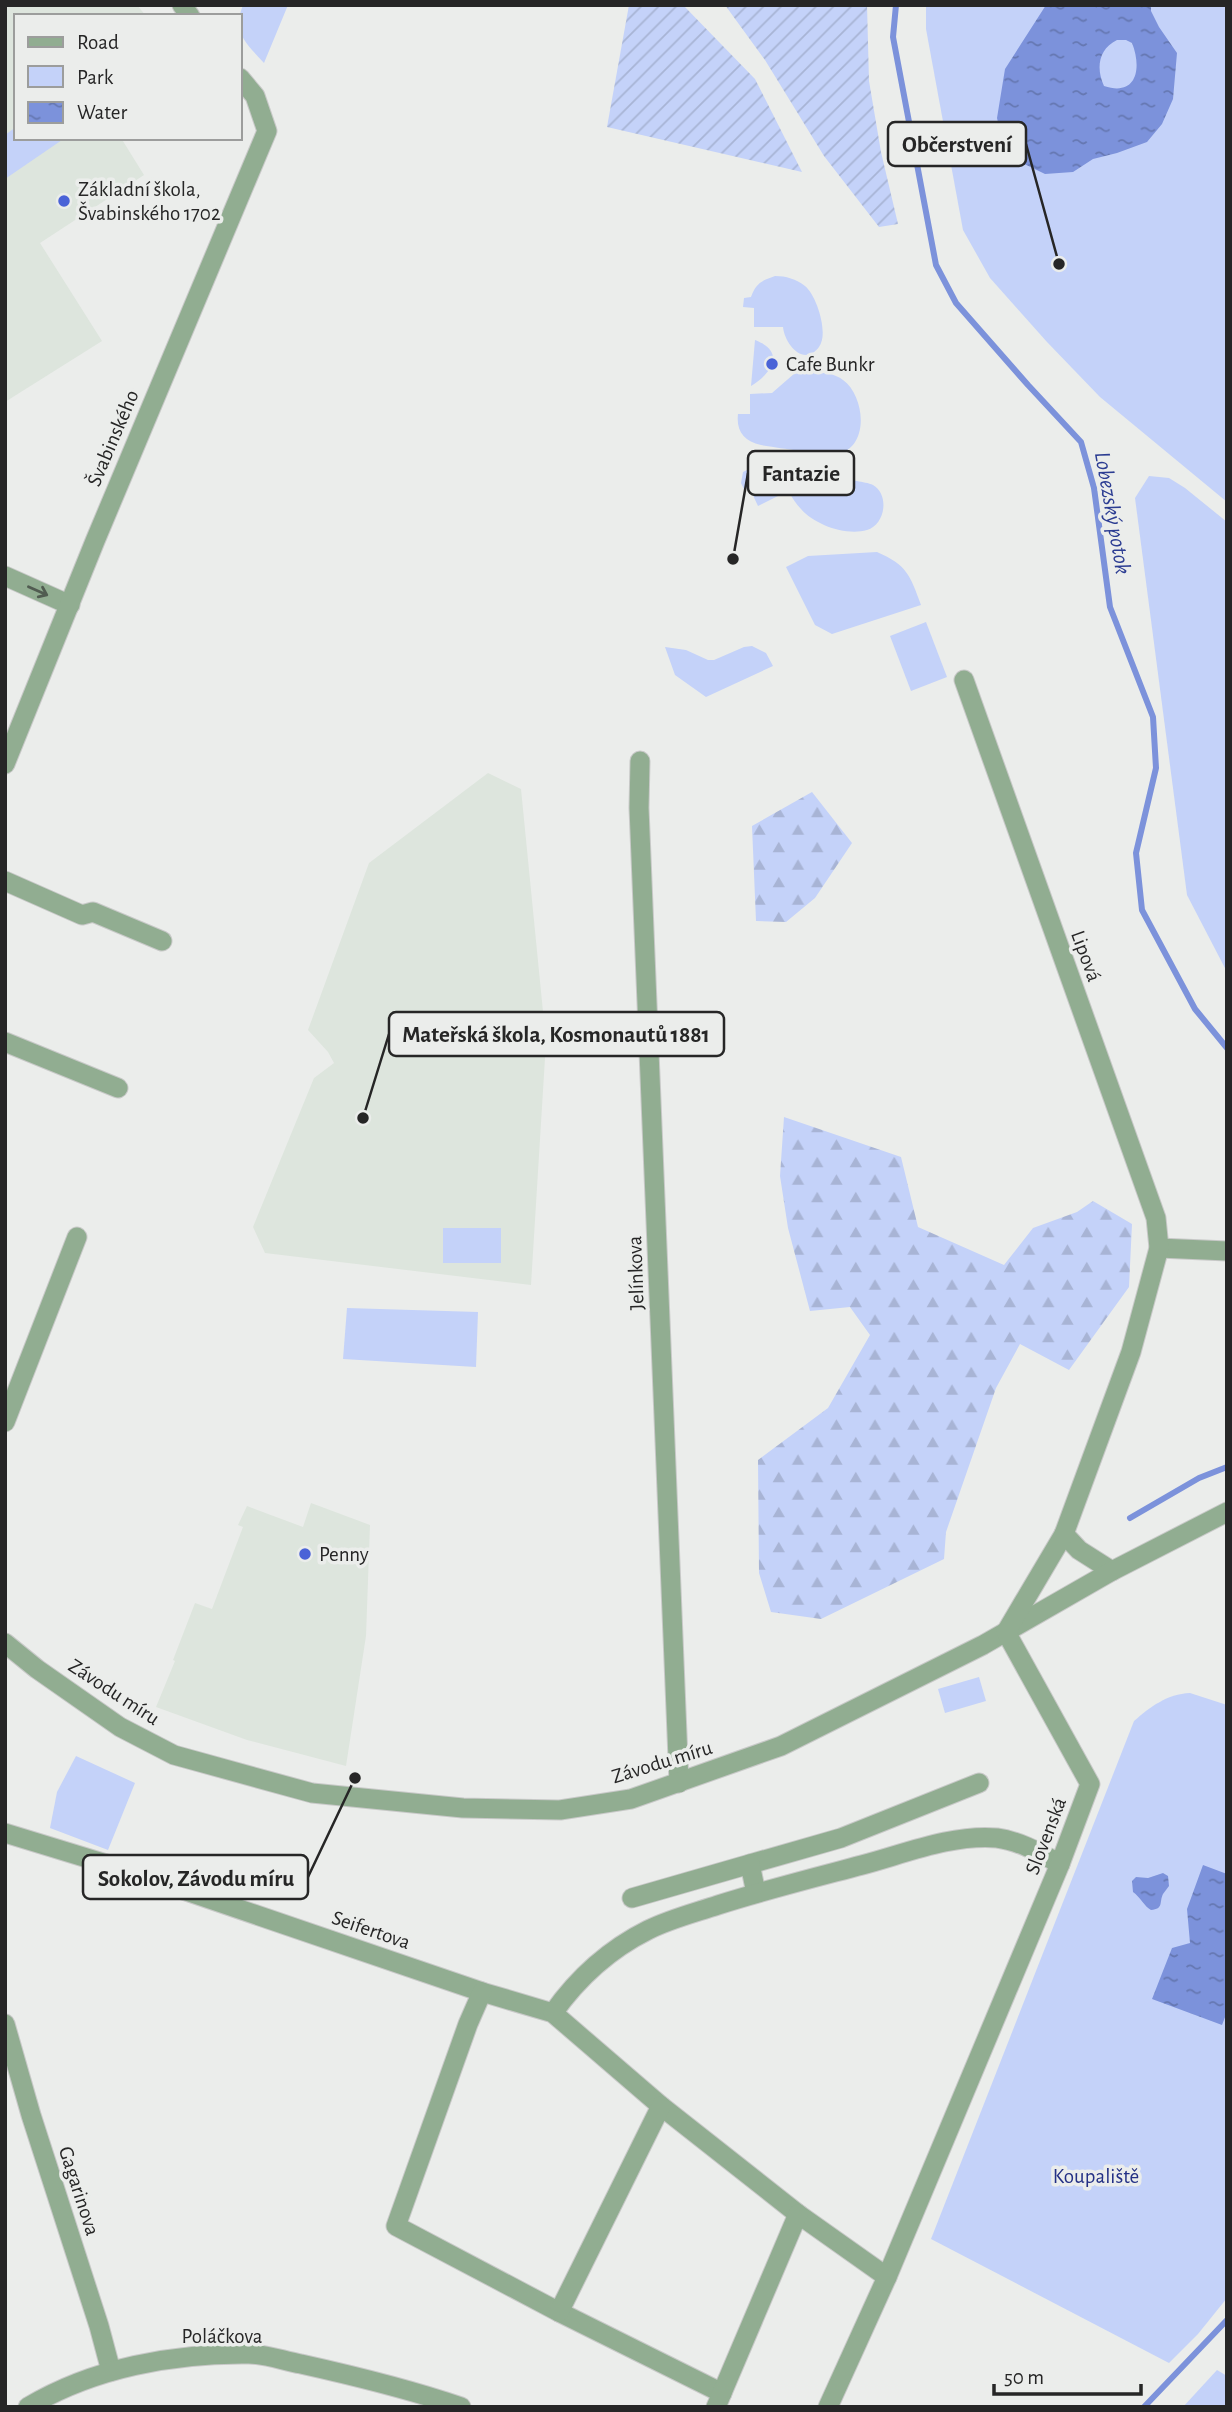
<svg xmlns="http://www.w3.org/2000/svg" width="1232" height="2412" viewBox="0 0 1232 2412" font-family="'Alegreya Sans',sans-serif">
<style>
.built{fill:#dde5dd}
.green{fill:#c4d2f9}
.forest{fill:url(#forest-firs)}
.garden{fill:url(#garden-furrows)}
.water{fill:url(#water-ripples);fill-rule:evenodd}
.lines{fill:none;stroke-linecap:round;stroke-linejoin:round}
.stream{stroke:#7c92db;stroke-width:6}
.minor-casing{stroke:#c8c9c8;stroke-width:21}
.minor{stroke:#91ad91;stroke-width:19}
.oneway{stroke:#515c51}
.poi-dot{fill:#4a63d7;stroke:#ebedeb;stroke-width:2.5}
.labels{text-anchor:middle;dominant-baseline:central;stroke-width:7;stroke-linejoin:round;paint-order:stroke}
.poi-label{font-size:21px;fill:#262626;stroke:#ebedeb;text-anchor:start}
.street-label{font-size:21px;fill:#262626;stroke:#ebedeb}
.park-label{font-size:21px;fill:#233085;stroke:#ebedeb}
.water-label{font-size:23px;font-style:italic;fill:#2c3d92;stroke:#ebedeb}
.leader{fill:none;stroke:#262626;stroke-width:2.5}
.callout-dot{fill:#262626;stroke:#ebedeb;stroke-width:2.5}
.callout{fill:#ebedeb;stroke:#262626;stroke-width:2.5}
.callout-label{font-size:23px;text-anchor:middle;font-weight:bold;fill:#262626}
</style>
<defs>
<pattern id="forest-firs" width="22" height="20" patternUnits="userSpaceOnUse" patternTransform="scale(1.75)"><rect width="22" height="20" fill="#c4d2f9"/><path d="M5 1l3.5 6h-7zM16 11l3.5 6h-7z" fill="#a8b4d5"/></pattern>
<pattern id="garden-furrows" width="10" height="10" patternUnits="userSpaceOnUse" patternTransform="scale(1.75)"><rect width="10" height="10" fill="#c4d2f9"/><path d="M-1 1l2-2M0 10L10 0M9 11l2-2" fill="none" stroke="#a8b4d5"/></pattern>
<pattern id="water-ripples" width="26" height="14" patternUnits="userSpaceOnUse" patternTransform="scale(1.75)"><rect width="26" height="14" fill="#7c92db"/><path d="M2 4q2-2 4 0t4 0M15 11q2-2 4 0t4 0" fill="none" stroke="#6577b1"/></pattern>
</defs>
<rect width="100%" height="100%" fill="#ebedeb"/>
<g class="built">
<polygon points="5,5 137,5 146,16 16,16 16,138 121,138 144,175 40,243 102,341 5,402"/>
<polygon points="488,773 521,789 546,1042 531,1285 265,1253 253,1227 314,1078 334,1063 328,1052 308,1030 369,863"/>
<polygon points="311,1503 370,1525 366,1636 346,1766 247,1740 156,1707 175,1661 173,1660 195,1603 212,1609 243,1527 238,1525 247,1506 303,1527"/>
</g>
<g class="green">
<path d="M243 5H288L264 63C246 43 232 33 243 5Z"/>
<polygon points="926,5 1227,5 1227,502 1100,397 1047,342 990,278 963,230 926,29"/>
<polygon points="16,127 16,138 60,138 62,140 5,179 5,135"/>
<path d="M775 276C786 276 796 279 805 286 817 296 829 334 819 347 804 367 785 345 783 327H754V308L743 307 744 298 751 297C756 283 761 281 775 276Z"/>
<path d="M755 340C786 352 772 373 751 386Z"/>
<path d="M795 373C811 373 830 370 843 380 864 395 870 443 841 453 830 457 776 447 761 445 744 441 736 431 738 414H750V394L772 393Z"/>
<path d="M749 469 857 481C862 482 869 483 873 485 890 495 885 525 867 530 846 536 815 525 801 509 796 504 792 497 788 491L758 506 749 487 744 489 741 483 743 472Z"/>
<polygon points="1149,476 1169,478 1185,488 1227,522 1227,972 1187,895 1135,498"/>
<path d="M877 552C907 565 910 575 921 605L832 634 815 625 786 567 808 556Z"/>
<polygon points="926,622 947,677 911,691 890,636"/>
<polygon points="752,646 766,653 773,666 706,697 675,675 665,647 686,650 708,660 714,660 744,647"/>
<rect x="443" y="1228" width="58" height="35"/>
<polygon points="347,1308 478,1312 476,1367 343,1359"/>
<polygon points="979,1677 986,1701 945,1713 938,1689"/>
<path d="M1190 1693 1227 1705V2298L1198 2334 1169 2363 931 2239 1134 1721C1150 1707 1167 1694 1190 1693Z"/>
<polygon points="76,1756 135,1783 108,1850 50,1828 57,1792"/>
<polygon points="1217,2370 1227,2376 1227,2407 1183,2407"/>
</g>
<g class="forest">
<polygon points="812,792 852,843 815,898 786,922 756,921 752,826"/>
<polygon points="784,1117 901,1157 918,1227 1004,1265 1033,1228 1077,1212 1093,1201 1132,1224 1129,1287 1069,1370 1020,1344 996,1388 946,1532 944,1559 821,1619 771,1612 759,1573 758,1460 828,1408 870,1335 850,1307 810,1311 788,1228 780,1176"/>
</g>
<g class="garden">
<polygon points="629,5 683,5 755,79 802,172 607,127"/>
<polygon points="725,5 867,5 869,81 881,152 898,224 879,227 824,156 765,60"/>
</g>
<g class="water">
<path d="M1046 5H1151V11L1159 27 1177 53 1173 99 1162 124 1147 142 1117 153 1093 159 1073 172 1045 174 1014 159 1002 140 997 118 1005 69ZM1117 40H1126L1132 43C1142 68 1137 97 1104 86 1096 69 1098 49 1117 40Z"/>
<polygon points="1203,1865 1227,1874 1227,2012 1222,2025 1152,1999 1172,1948 1190,1943 1187,1909"/>
<path d="M1163 1873 1168 1876 1169 1886C1167 1889 1165 1891 1163 1894 1159 1902 1164 1909 1151 1910 1145 1907 1140 1897 1133 1892L1132 1881 1136 1877 1148 1878Z"/>
</g>
<g class="lines">
<g class="stream">
<polyline points="896,5 893,37 936,265 956,303 1028,385 1081,442 1094,488 1110,607 1153,717 1156,768 1136,853 1142,910 1195,1009 1227,1048"/>
<polyline points="1130,1518 1199,1478 1227,1467"/>
<polyline points="1144,2407 1227,2320"/>
</g>
<defs>
<g id="minor">
<polyline points="182,5 190,16"/>
<polyline points="5,576 70,605"/>
<polyline points="640,761 639,808 679,1783"/>
<polyline points="5,764 95,541 267,131 255,96 240,78"/>
<polyline points="5,881 82,915 93,912 162,941"/>
<polyline points="5,1042 118,1088"/>
<polyline points="1159,1248 1227,1251"/>
<polyline points="5,1422 77,1237"/>
<polyline points="1064,1534 1079,1550 1112,1571"/>
<polyline points="5,1643 37,1669 120,1727 174,1755 312,1793 463,1808 560,1810 631,1799 781,1746 983,1645 1112,1571 1227,1512"/>
<polyline points="5,1833 113,1866 482,1992 553,2013 661,2106 798,2214 887,2277"/>
<polyline points="750,1864 841,1838 979,1783"/>
<polyline points="632,1898 750,1864 756,1893"/>
<polyline points="482,1992 468,2024 396,2226 559,2312 722,2393"/>
<path d="M553 2013C577 1979 610 1949 648 1930 670 1919 694 1913 718 1905 765 1890 813 1878 862 1865 904 1854 952 1834 997 1838 1020 1841 1040 1853 1060 1864"/>
<polyline points="5,2024 31,2115 99,2326 111,2371"/>
<polyline points="559,2312 661,2106"/>
<path d="M28 2407C93 2368 174 2353 249 2354 266 2354 284 2361 301 2364 355 2376 409 2389 461 2407"/>
<polyline points="716,2407 798,2214"/>
<polyline points="828,2407 887,2277 1060,1864 1090,1784 1006,1632 1064,1534 1131,1352 1159,1248 1156,1218 964,680"/>
</g>
</defs>
<use href="#minor" class="minor-casing"/>
<use href="#minor" class="minor"/>
</g>
<defs><path id="oneway-shaft" d="M-6 0H5M1.5-3L5.5 0L1.5 3" fill="none" stroke-width="1.6" stroke-linecap="round" stroke-linejoin="round" transform="scale(1.75)"/></defs>
<use class="oneway" href="#oneway-shaft" transform="translate(38 591) rotate(24)"/>
<g class="poi-dot">
<circle cx="64" cy="201" r="7"/>
<circle cx="772" cy="364" r="7"/>
<circle cx="305" cy="1554" r="7"/>
</g>
<g class="labels">
<g class="poi-label">
<text x="78" y="189">Základní škola,<tspan x="78" dy="24">Švabinského 1702</tspan></text>
<text x="786" y="364">Cafe Bunkr</text>
<text x="319" y="1554">Penny</text>
</g>
<g class="street-label">
<text transform="translate(113 438) rotate(-67)">Švabinského</text>
<text transform="translate(1086 956) rotate(70)">Lipová</text>
<text transform="translate(636 1273) rotate(-92)">Jelínkova</text>
<text transform="translate(114 1692) rotate(33)">Závodu míru</text>
<text transform="translate(662 1762) rotate(-17)">Závodu míru</text>
<text transform="translate(1046 1836) rotate(-69)">Slovenská</text>
<text transform="translate(371 1930) rotate(19)">Seifertova</text>
<text transform="translate(79 2191) rotate(72)">Gagarinova</text>
<text x="222" y="2336">Poláčkova</text>
</g>
<g class="park-label">
<text x="1096" y="2176">Koupaliště</text>
</g>
<g class="water-label">
<text transform="translate(1112 513) rotate(80)">Lobezský potok</text>
</g>
</g>
<path class="leader" d="M1059 264L1026 144M733 559L748 473M363 1118L389 1034M355 1778L308 1877"/>
<g class="callout-dot">
<circle cx="1059" cy="264" r="7"/>
<circle cx="733" cy="559" r="7"/>
<circle cx="363" cy="1118" r="7"/>
<circle cx="355" cy="1778" r="7"/>
</g>
<g class="callout">
<rect x="888" y="122" width="138" height="44" rx="7"/>
<rect x="748" y="451" width="106" height="44" rx="7"/>
<rect x="389" y="1012" width="335" height="44" rx="7"/>
<rect x="83" y="1855" width="225" height="44" rx="7"/>
</g>
<g class="callout-label">
<text x="957" y="152">Občerstvení</text>
<text x="801" y="481">Fantazie</text>
<text x="556" y="1042">Mateřská škola, Kosmonautů 1881</text>
<text x="196" y="1886">Sokolov, Závodu míru</text>
</g>
<rect width="1232" height="2412" fill="none" stroke="#262626" stroke-width="14"/>
<rect x="14" y="14" width="228" height="126" fill="#ebedeb" stroke="#9c9d9c" stroke-width="2"/>
<rect x="28" y="37" width="35" height="10" fill="#91ad91" stroke="#9c9d9c" stroke-width="2"/>
<text x="77" y="49" font-size="21" fill="#262626">Road</text>
<rect x="28" y="66" width="35" height="21" fill="#c4d2f9" stroke="#9c9d9c" stroke-width="2"/>
<text x="77" y="84" font-size="21" fill="#262626">Park</text>
<rect x="28" y="102" width="35" height="21" fill="url(#water-ripples)" stroke="#9c9d9c" stroke-width="2"/>
<text x="77" y="119" font-size="21" fill="#262626">Water</text>
<path d="M994 2384v10h147v-10" fill="none" stroke="#262626" stroke-width="3.5"/>
<text x="1004" y="2384" font-size="21" fill="#262626" stroke="#ebedeb" stroke-width="5" paint-order="stroke">50 m</text>
</svg>
